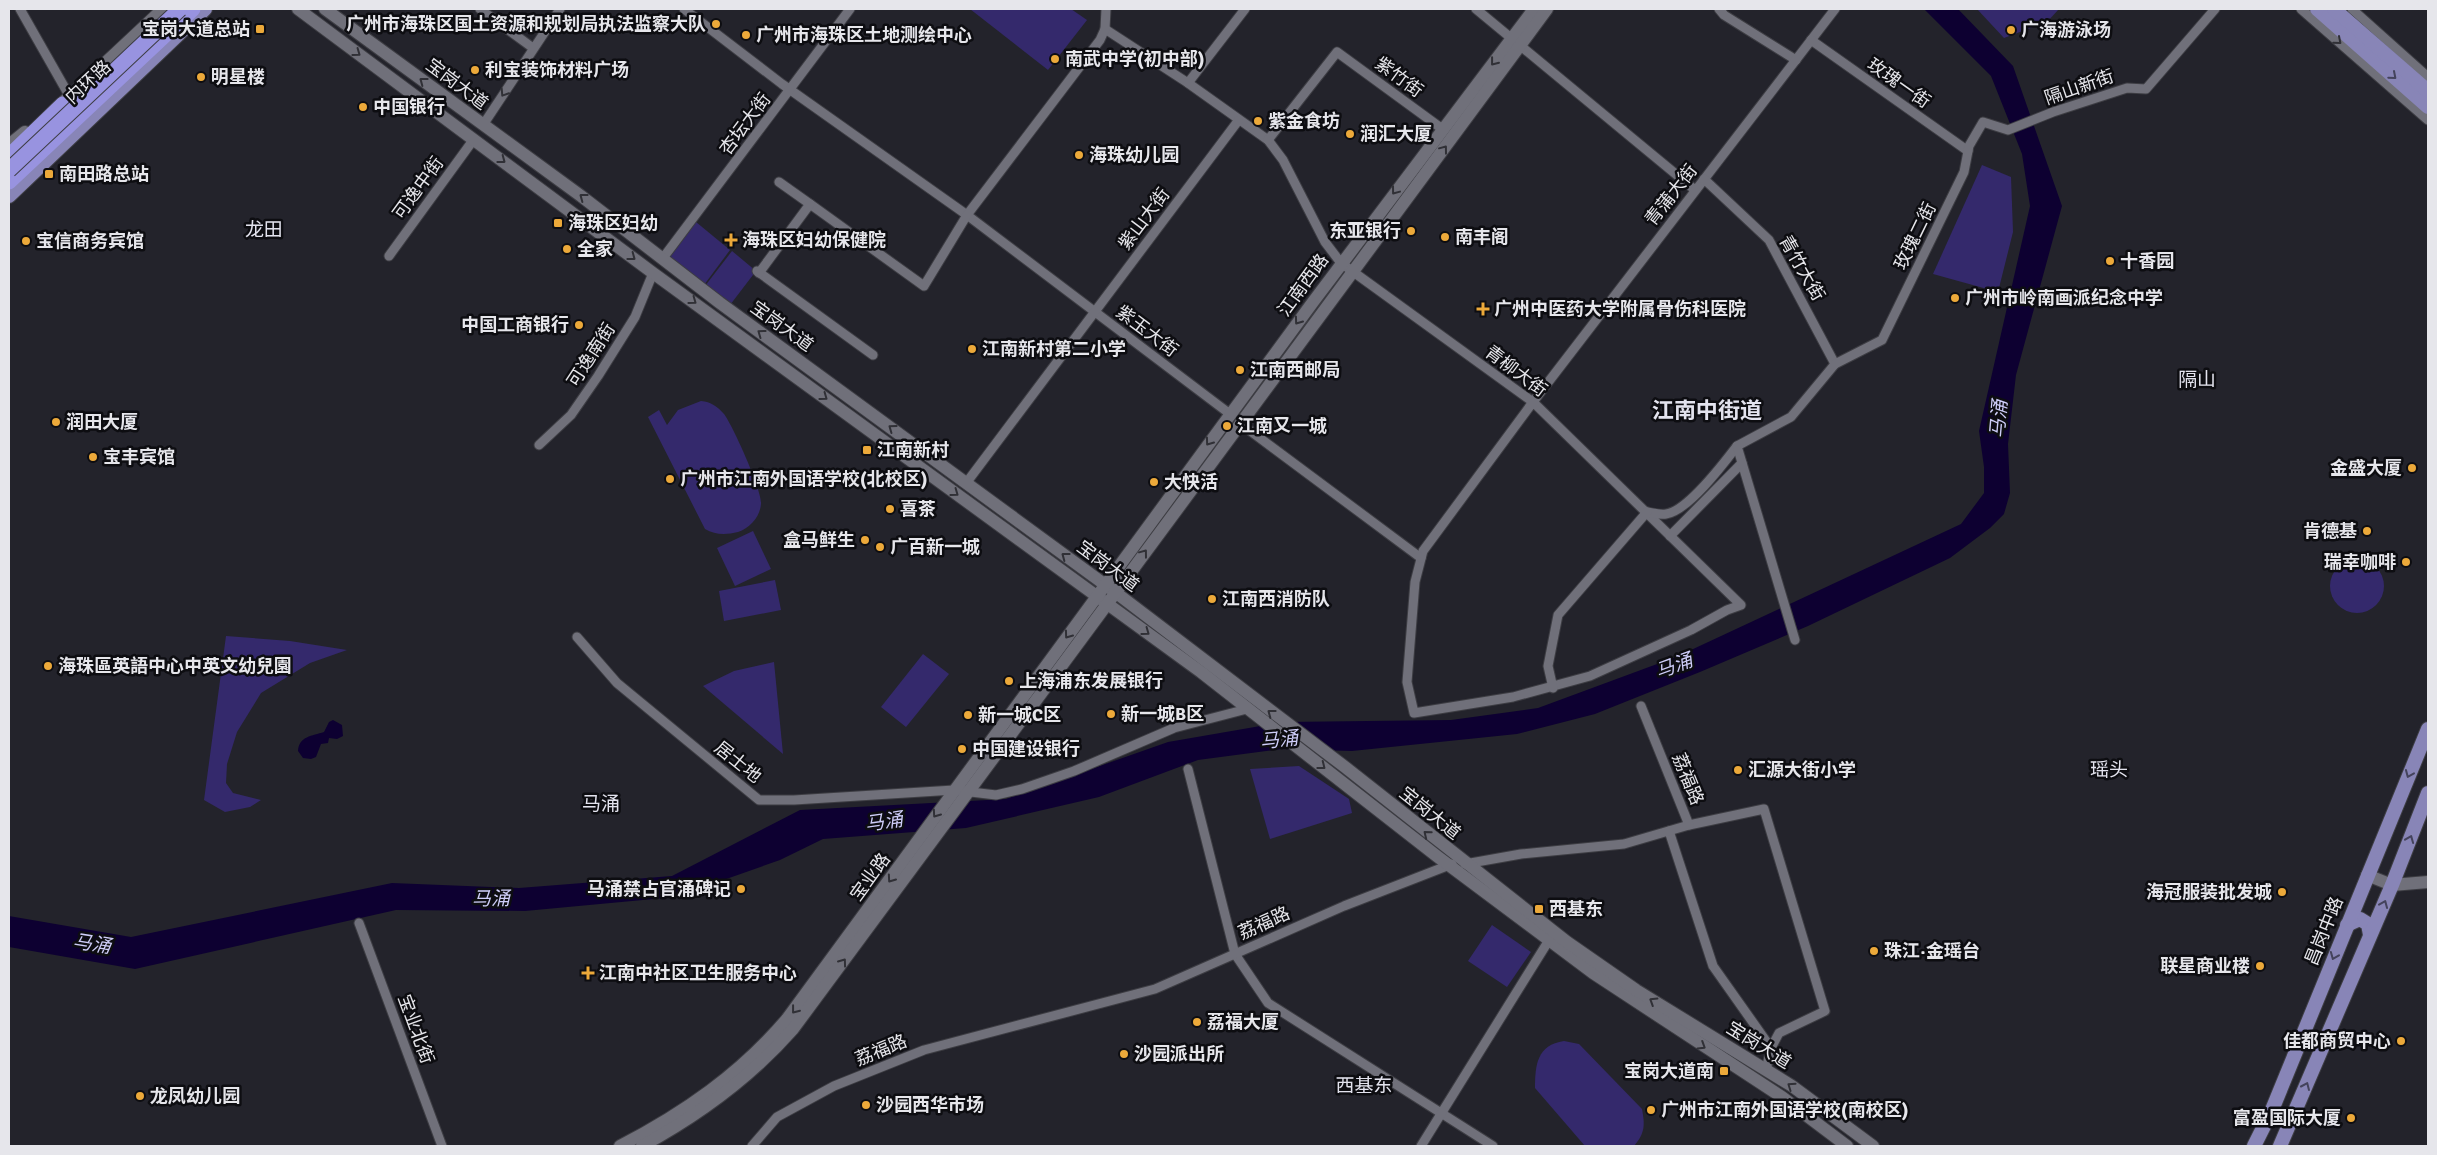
<svg xmlns="http://www.w3.org/2000/svg" width="2437" height="1155" viewBox="0 0 2437 1155" font-family="Signika,'Noto Sans SC',sans-serif">
<style>
.green{fill:#34296c}
.water{fill:#0d0031}
.lines{fill:none;stroke-linecap:round;stroke-linejoin:round}
.street-tunnel{stroke:#404048;stroke-width:9;stroke-dasharray:9 4.5;stroke-linecap:butt}
.street-casing{stroke:#3d3d43;stroke-width:11}
.secondary-casing{stroke:#3d3d43;stroke-width:14}
.primary-casing{stroke:#3d3d43;stroke-width:16}
.highway-casing{stroke:#3d3d43;stroke-width:17}
.street{stroke:#70707a;stroke-width:9}
.secondary{stroke:#70707a;stroke-width:12}
.primary{stroke:#8885b7;stroke-width:14}
.highway{stroke:#9893e0;stroke-width:15}
.highway-bridge-casing{stroke:#3d3d43;stroke-width:17;stroke-linecap:butt}
.highway-bridge{stroke:#9893e0;stroke-width:15}
.oneway{stroke:#303036}
.oneway2{stroke:#44435c}
.poi-dot{fill:#eca93a;stroke:#0d0d11;stroke-width:2}
.labels{text-anchor:middle;dominant-baseline:central;stroke-width:5;stroke-linejoin:round;paint-order:stroke}
.poi-label{font-size:18px;font-weight:bold;fill:#e6e6eb;stroke:#0d0d11;text-anchor:start}
.street-label{font-size:18px;fill:#e6e6eb;stroke:#0d0d11}
.neighbourhood-label{font-size:19px;fill:#e3e3ee;stroke:#0d0d11}
.water-label{font-size:19px;font-style:italic;fill:#cecdf8;stroke:#0d0d11}
.district-label{font-size:22px;font-weight:bold;fill:#e3e3ee;stroke:#0d0d11}
</style>
<rect width="100%" height="100%" fill="#23232b"/>
<g class="green">
<polygon points="970,9 1071,9 1087,20 1048,70"/>
<polygon points="1977,9 2059,9 2047,22 2004,38"/>
<polygon points="1982,165 2011,177 2013,232 1998,292 1933,274"/>
<polygon points="696,222 730,250 704,285 669,258"/>
<polygon points="732,251 756,271 730,305 705,286"/>
<path d="M701 401C711 402 717 406 724 414 732 424 763 492 761 504 760 517 750 528 738 532 726 535 715 535 705 529L648 417 659 410 667 425 678 410Z"/>
<polygon points="753,531 771,569 735,586 717,548"/>
<circle cx="2357" cy="586" r="27"/>
<polygon points="775,580 781,610 724,621 719,591"/>
<polygon points="226,636 290,641 347,650 310,663 261,693 237,732 227,764 226,783 233,793 261,800 250,807 225,812 204,800"/>
<polygon points="923,654 949,674 906,727 881,707"/>
<polygon points="774,662 783,754 703,686 734,671"/>
<polygon points="1299,766 1349,799 1352,813 1270,839 1250,769"/>
<polygon points="1492,925 1531,952 1507,987 1468,961"/>
<path d="M1564 1041 1579 1044 1642 1109C1645 1125 1645 1133 1634 1146H1585L1535 1088C1535 1065 1537 1045 1564 1041Z"/>
</g>
<g class="water">
<polygon points="1924,9 1958,9 2013,66 2062,206 2016,375 2008,444 2010,493 2004,514 1990,528 1950,558 1808,626 1700,672 1595,714 1517,734 1352,751 1282,749 1198,760 1099,797 966,828 823,839 780,860 675,897 525,911 396,910 135,969 9,947 9,916 131,937 392,883 519,888 672,876 800,810 1006,799 1168,742 1284,722 1451,720 1538,708 1676,657 1961,524 1984,493 1984,467 1979,431 2030,206 2022,154 1991,76"/>
<path d="M333 720 342 725 343 736 337 739 329 738 328 743 321 744 316 757 311 759 303 758 298 751C299 736 312 736 324 732L329 722Z"/>
</g>
<g class="lines">
<polyline class="street-tunnel" points="1166,513 1343,272"/>
<defs>
<g id="street">
<polyline points="20,9 70,97"/>
<polyline points="480,9 533,48"/>
<polyline points="684,9 782,84 967,215 1230,414"/>
<polyline points="1476,9 1695,190"/>
<polyline points="1719,9 1724,15 1796,60"/>
<polyline points="2301,9 2428,120"/>
<polyline points="2352,9 2428,77"/>
<polyline points="1105,29 1188,83 1268,140 1283,160 1325,242 1341,263 1533,402 1741,605 1727,610 1691,630 1590,676 1513,697 1414,713 1407,682 1415,582 1423,551 1533,402 1835,9"/>
<polyline points="1811,40 1968,151"/>
<polyline points="1188,83 1245,9"/>
<polyline points="483,125 560,9"/>
<polyline points="1268,140 1337,52 1441,128"/>
<polyline points="1704,179 1769,240 1835,364"/>
<polyline points="810,204 924,286 967,215 1100,40 1105,29 1106,9"/>
<polyline points="389,256 474,139"/>
<polyline points="663,258 850,9"/>
<polyline points="757,271 873,355"/>
<polyline points="759,273 810,204 779,182"/>
<polyline points="1241,424 1421,558"/>
<polyline points="539,445 571,415 598,376 635,317 653,273"/>
<polyline points="967,482 1238,121"/>
<path d="M1647 512C1653 513 1660 515 1666 514 1688 511 1724 463 1737 446"/>
<polyline points="1670,536 1742,463"/>
<polyline points="577,637 617,683 759,800 794,800 954,790 996,795 1022,789 1074,771 1174,728 1247,709"/>
<polyline points="1795,640 1737,446 1791,417 1835,364 1882,340 1964,172 1969,146 1983,122 2008,130 2053,112 2127,88 2146,89 2215,9"/>
<polyline points="1553,688 1548,666 1558,615 1647,512"/>
<polyline points="1188,769 1235,954 1268,1003 1493,1146"/>
<polyline points="1689,825 1764,809 1825,1011 1779,1033 1771,1048"/>
<polyline points="1669,831 1713,966 1771,1048 1766,1070"/>
<polyline points="1465,864 1521,854 1624,844 1689,825 1641,706"/>
<polyline points="359,923 442,1146"/>
<polyline points="752,1146 777,1117 834,1086 924,1050 1155,989 1344,906 1452,864"/>
<polyline points="1421,1146 1549,940"/>
</g>
<g id="secondary">
<polyline points="298,9 653,273 1201,672 1438,857 1593,973 1782,1097 1847,1146"/>
<polyline points="325,9 581,196 720,303 1115,592 1345,767 1567,942 1636,990 1792,1086 1873,1146"/>
<polyline points="55,110 163,9"/>
<polyline points="9,145 25,132"/>
<polyline points="2367,875 2392,885 2428,882"/>
<path d="M620 1146C684 1113 740 1074 787 1019L1313 302 1534 9"/>
<path d="M642 1146C699 1115 750 1078 793 1029L1547 9"/>
</g>
<g id="primary">
<polyline points="2317,9 2428,107"/>
<polyline points="2334,9 2428,91"/>
<polyline points="9,196 205,9"/>
<polyline points="2347,925 2360,919 2368,924 2370,935"/>
<polyline points="2254,1146 2272,1110 2428,729"/>
<polyline points="2280,1146 2392,885 2428,793"/>
</g>
<g id="highway">
<polyline points="9,156 63,104"/>
<polyline points="9,182 193,9"/>
</g>
</defs>
<use href="#street" class="street-casing"/>
<use href="#secondary" class="secondary-casing"/>
<use href="#primary" class="primary-casing"/>
<use href="#highway" class="highway-casing"/>
<use href="#street" class="street"/>
<use href="#secondary" class="secondary"/>
<use href="#primary" class="primary"/>
<use href="#highway" class="highway"/>
<defs>
<polyline id="highway-bridge" points="9,170 180,9"/>
</defs>
<use href="#highway-bridge" class="highway-bridge-casing"/>
<use href="#highway-bridge" class="highway-bridge"/>
</g>
<defs><path id="oneway-chevron" d="M-2-3.5L2.5 0L-2 3.5" fill="none" stroke-width="1.6" stroke-linecap="round" stroke-linejoin="round" transform="scale(1.25)"/></defs>
<g class="oneway">
<use href="#oneway-chevron" transform="translate(2338 41) rotate(41)"/>
<use href="#oneway-chevron" transform="translate(357 53) rotate(36)"/>
<use href="#oneway-chevron" transform="translate(1494 62) rotate(128)"/>
<use href="#oneway-chevron" transform="translate(423 81) rotate(-143)"/>
<use href="#oneway-chevron" transform="translate(504 93) rotate(123)"/>
<use href="#oneway-chevron" transform="translate(1444 149) rotate(-53)"/>
<use href="#oneway-chevron" transform="translate(502 160) rotate(37)"/>
<use href="#oneway-chevron" transform="translate(1395 191) rotate(127)"/>
<use href="#oneway-chevron" transform="translate(583 197) rotate(-143)"/>
<use href="#oneway-chevron" transform="translate(632 257) rotate(37)"/>
<use href="#oneway-chevron" transform="translate(693 301) rotate(36)"/>
<use href="#oneway-chevron" transform="translate(1298 321) rotate(126)"/>
<use href="#oneway-chevron" transform="translate(761 333) rotate(-144)"/>
<use href="#oneway-chevron" transform="translate(824 397) rotate(36)"/>
<use href="#oneway-chevron" transform="translate(892 428) rotate(-144)"/>
<use href="#oneway-chevron" transform="translate(1209 442) rotate(126)"/>
<use href="#oneway-chevron" transform="translate(955 493) rotate(36)"/>
<use href="#oneway-chevron" transform="translate(1144 553) rotate(-53)"/>
<use href="#oneway-chevron" transform="translate(1065 556) rotate(-143)"/>
<use href="#oneway-chevron" transform="translate(1146 632) rotate(36)"/>
<use href="#oneway-chevron" transform="translate(1068 635) rotate(126)"/>
<use href="#oneway-chevron" transform="translate(1271 713) rotate(-143)"/>
<use href="#oneway-chevron" transform="translate(1322 766) rotate(38)"/>
<use href="#oneway-chevron" transform="translate(936 814) rotate(125)"/>
<use href="#oneway-chevron" transform="translate(1427 834) rotate(-141)"/>
<use href="#oneway-chevron" transform="translate(891 879) rotate(125)"/>
<use href="#oneway-chevron" transform="translate(843 962) rotate(-54)"/>
<use href="#oneway-chevron" transform="translate(1653 1001) rotate(-148)"/>
<use href="#oneway-chevron" transform="translate(795 1010) rotate(128)"/>
<use href="#oneway-chevron" transform="translate(1702 1046) rotate(32)"/>
<use href="#oneway-chevron" transform="translate(1791 1086) rotate(-145)"/>
</g>
<g class="oneway2">
<use href="#oneway-chevron" transform="translate(2393 76) rotate(41)"/>
<use href="#oneway-chevron" transform="translate(2409 774) rotate(113)"/>
<use href="#oneway-chevron" transform="translate(2410 839) rotate(-68)"/>
<use href="#oneway-chevron" transform="translate(2384 904) rotate(-67)"/>
<use href="#oneway-chevron" transform="translate(2334 956) rotate(112)"/>
<use href="#oneway-chevron" transform="translate(2306 1086) rotate(-66)"/>
</g>
<g class="poi-dot">
<circle cx="716" cy="24" r="5"/>
<rect x="255" y="24" width="10" height="10" rx="2.5"/>
<circle cx="2011" cy="30" r="5"/>
<circle cx="746" cy="35" r="5"/>
<circle cx="1055" cy="59" r="5"/>
<circle cx="475" cy="70" r="5"/>
<circle cx="201" cy="77" r="5"/>
<circle cx="363" cy="107" r="5"/>
<circle cx="1258" cy="121" r="5"/>
<circle cx="1350" cy="134" r="5"/>
<circle cx="1079" cy="155" r="5"/>
<rect x="44" y="169" width="10" height="10" rx="2.5"/>
<rect x="553" y="218" width="10" height="10" rx="2.5"/>
<circle cx="1411" cy="231" r="5"/>
<circle cx="1445" cy="237" r="5"/>
<path d="M728.5 232.5h5v5h5v5h-5v5h-5v-5h-5v-5h5z"/>
<circle cx="26" cy="241" r="5"/>
<circle cx="567" cy="249" r="5"/>
<circle cx="2110" cy="261" r="5"/>
<circle cx="1955" cy="298" r="5"/>
<path d="M1480.5 301.5h5v5h5v5h-5v5h-5v-5h-5v-5h5z"/>
<circle cx="579" cy="325" r="5"/>
<circle cx="972" cy="349" r="5"/>
<circle cx="1240" cy="370" r="5"/>
<circle cx="56" cy="422" r="5"/>
<circle cx="1227" cy="426" r="5"/>
<rect x="862" y="445" width="10" height="10" rx="2.5"/>
<circle cx="93" cy="457" r="5"/>
<circle cx="2412" cy="468" r="5"/>
<circle cx="670" cy="479" r="5"/>
<circle cx="1154" cy="482" r="5"/>
<circle cx="890" cy="509" r="5"/>
<circle cx="2367" cy="531" r="5"/>
<circle cx="865" cy="540" r="5"/>
<circle cx="880" cy="547" r="5"/>
<circle cx="2406" cy="562" r="5"/>
<circle cx="1212" cy="599" r="5"/>
<circle cx="48" cy="666" r="5"/>
<circle cx="1009" cy="681" r="5"/>
<circle cx="1111" cy="714" r="5"/>
<circle cx="968" cy="715" r="5"/>
<circle cx="962" cy="749" r="5"/>
<circle cx="1738" cy="770" r="5"/>
<circle cx="741" cy="889" r="5"/>
<circle cx="2282" cy="892" r="5"/>
<rect x="1534" y="904" width="10" height="10" rx="2.5"/>
<circle cx="1874" cy="951" r="5"/>
<circle cx="2260" cy="966" r="5"/>
<path d="M585.5 965.5h5v5h5v5h-5v5h-5v-5h-5v-5h5z"/>
<circle cx="1197" cy="1022" r="5"/>
<circle cx="2401" cy="1041" r="5"/>
<circle cx="1124" cy="1054" r="5"/>
<rect x="1719" y="1066" width="10" height="10" rx="2.5"/>
<circle cx="140" cy="1096" r="5"/>
<circle cx="866" cy="1105" r="5"/>
<circle cx="1651" cy="1110" r="5"/>
<circle cx="2351" cy="1118" r="5"/>
</g>
<g class="labels">
<g class="poi-label">
<text x="706" y="24" text-anchor="end">广州市海珠区国土资源和规划局执法监察大队</text>
<text x="250" y="29" text-anchor="end">宝岗大道总站</text>
<text x="2021" y="30">广海游泳场</text>
<text x="756" y="35">广州市海珠区土地测绘中心</text>
<text x="1065" y="59">南武中学(初中部)</text>
<text x="485" y="70">利宝装饰材料广场</text>
<text x="211" y="77">明星楼</text>
<text x="373" y="107">中国银行</text>
<text x="1268" y="121">紫金食坊</text>
<text x="1360" y="134">润汇大厦</text>
<text x="1089" y="155">海珠幼儿园</text>
<text x="59" y="174">南田路总站</text>
<text x="568" y="223">海珠区妇幼</text>
<text x="1401" y="231" text-anchor="end">东亚银行</text>
<text x="1455" y="237">南丰阁</text>
<text x="742" y="240">海珠区妇幼保健院</text>
<text x="36" y="241">宝信商务宾馆</text>
<text x="577" y="249">全家</text>
<text x="2120" y="261">十香园</text>
<text x="1965" y="298">广州市岭南画派纪念中学</text>
<text x="1494" y="309">广州中医药大学附属骨伤科医院</text>
<text x="569" y="325" text-anchor="end">中国工商银行</text>
<text x="982" y="349">江南新村第二小学</text>
<text x="1250" y="370">江南西邮局</text>
<text x="66" y="422">润田大厦</text>
<text x="1237" y="426">江南又一城</text>
<text x="877" y="450">江南新村</text>
<text x="103" y="457">宝丰宾馆</text>
<text x="2402" y="468" text-anchor="end">金盛大厦</text>
<text x="680" y="479">广州市江南外国语学校(北校区)</text>
<text x="1164" y="482">大快活</text>
<text x="900" y="509">喜茶</text>
<text x="2357" y="531" text-anchor="end">肯德基</text>
<text x="855" y="540" text-anchor="end">盒马鲜生</text>
<text x="890" y="547">广百新一城</text>
<text x="2396" y="562" text-anchor="end">瑞幸咖啡</text>
<text x="1222" y="599">江南西消防队</text>
<text x="58" y="666">海珠區英語中心中英文幼兒園</text>
<text x="1019" y="681">上海浦东发展银行</text>
<text x="1121" y="714">新一城B区</text>
<text x="978" y="715">新一城C区</text>
<text x="972" y="749">中国建设银行</text>
<text x="1748" y="770">汇源大街小学</text>
<text x="731" y="889" text-anchor="end">马涌禁占官涌碑记</text>
<text x="2272" y="892" text-anchor="end">海冠服装批发城</text>
<text x="1549" y="909">西基东</text>
<text x="1884" y="951">珠江·金瑶台</text>
<text x="2250" y="966" text-anchor="end">联星商业楼</text>
<text x="599" y="973">江南中社区卫生服务中心</text>
<text x="1207" y="1022">荔福大厦</text>
<text x="2391" y="1041" text-anchor="end">佳都商贸中心</text>
<text x="1134" y="1054">沙园派出所</text>
<text x="1714" y="1071" text-anchor="end">宝岗大道南</text>
<text x="150" y="1096">龙凤幼儿园</text>
<text x="876" y="1105">沙园西华市场</text>
<text x="1661" y="1110">广州市江南外国语学校(南校区)</text>
<text x="2341" y="1118" text-anchor="end">富盈国际大厦</text>
</g>
<g class="street-label">
<text transform="translate(1399 77) rotate(36)">紫竹街</text>
<text transform="translate(88 82) rotate(-43)">内环路</text>
<text transform="translate(1899 83) rotate(35)">玫瑰一街</text>
<text transform="translate(457 84) rotate(37)">宝岗大道</text>
<text transform="translate(2079 87) rotate(-19)">隔山新街</text>
<text transform="translate(745 124) rotate(-53)">杏坛大街</text>
<text transform="translate(418 188) rotate(-54)">可逸中街</text>
<text transform="translate(1671 195) rotate(-52)">青蒲大街</text>
<text transform="translate(1144 219) rotate(-53)">紫山大街</text>
<text transform="translate(1915 236) rotate(-64)">玫瑰二街</text>
<text transform="translate(1802 268) rotate(60)">青竹大街</text>
<text transform="translate(1303 285) rotate(-54)">江南西路</text>
<text transform="translate(782 326) rotate(36)">宝岗大道</text>
<text transform="translate(1147 331) rotate(37)">紫玉大街</text>
<text transform="translate(591 355) rotate(-57)">可逸南街</text>
<text transform="translate(1516 371) rotate(37)">青柳大街</text>
<text transform="translate(1108 566) rotate(37)">宝岗大道</text>
<text transform="translate(738 762) rotate(39)">居士地</text>
<text transform="translate(1688 779) rotate(68)">荔福路</text>
<text transform="translate(1430 813) rotate(39)">宝岗大道</text>
<text transform="translate(870 877) rotate(-54)">宝业路</text>
<text transform="translate(1264 923) rotate(-24)">荔福路</text>
<text transform="translate(2324 931) rotate(-68)">昌岗中路</text>
<text transform="translate(416 1029) rotate(70)">宝业北街</text>
<text transform="translate(1759 1045) rotate(32)">宝岗大道</text>
<text transform="translate(881 1050) rotate(-22)">荔福路</text>
</g>
<g class="neighbourhood-label">
<text x="264" y="230">龙田</text>
<text x="2197" y="380">隔山</text>
<text x="2109" y="770">瑶头</text>
<text x="601" y="804">马涌</text>
<text x="1364" y="1086">西基东</text>
</g>
<g class="water-label">
<text transform="translate(1999 419) rotate(-85)">马涌</text>
<text transform="translate(1674 666) rotate(-20)">马涌</text>
<text transform="translate(1279 740) rotate(-6)">马涌</text>
<text transform="translate(884 822) rotate(-8)">马涌</text>
<text transform="translate(491 899) rotate(-1)">马涌</text>
<text transform="translate(92 944) rotate(9)">马涌</text>
</g>
<g class="district-label">
<text x="1707" y="410">江南中街道</text>
</g>
</g>
<rect width="2437" height="1155" fill="none" stroke="#e6e6eb" stroke-width="20"/>
</svg>
